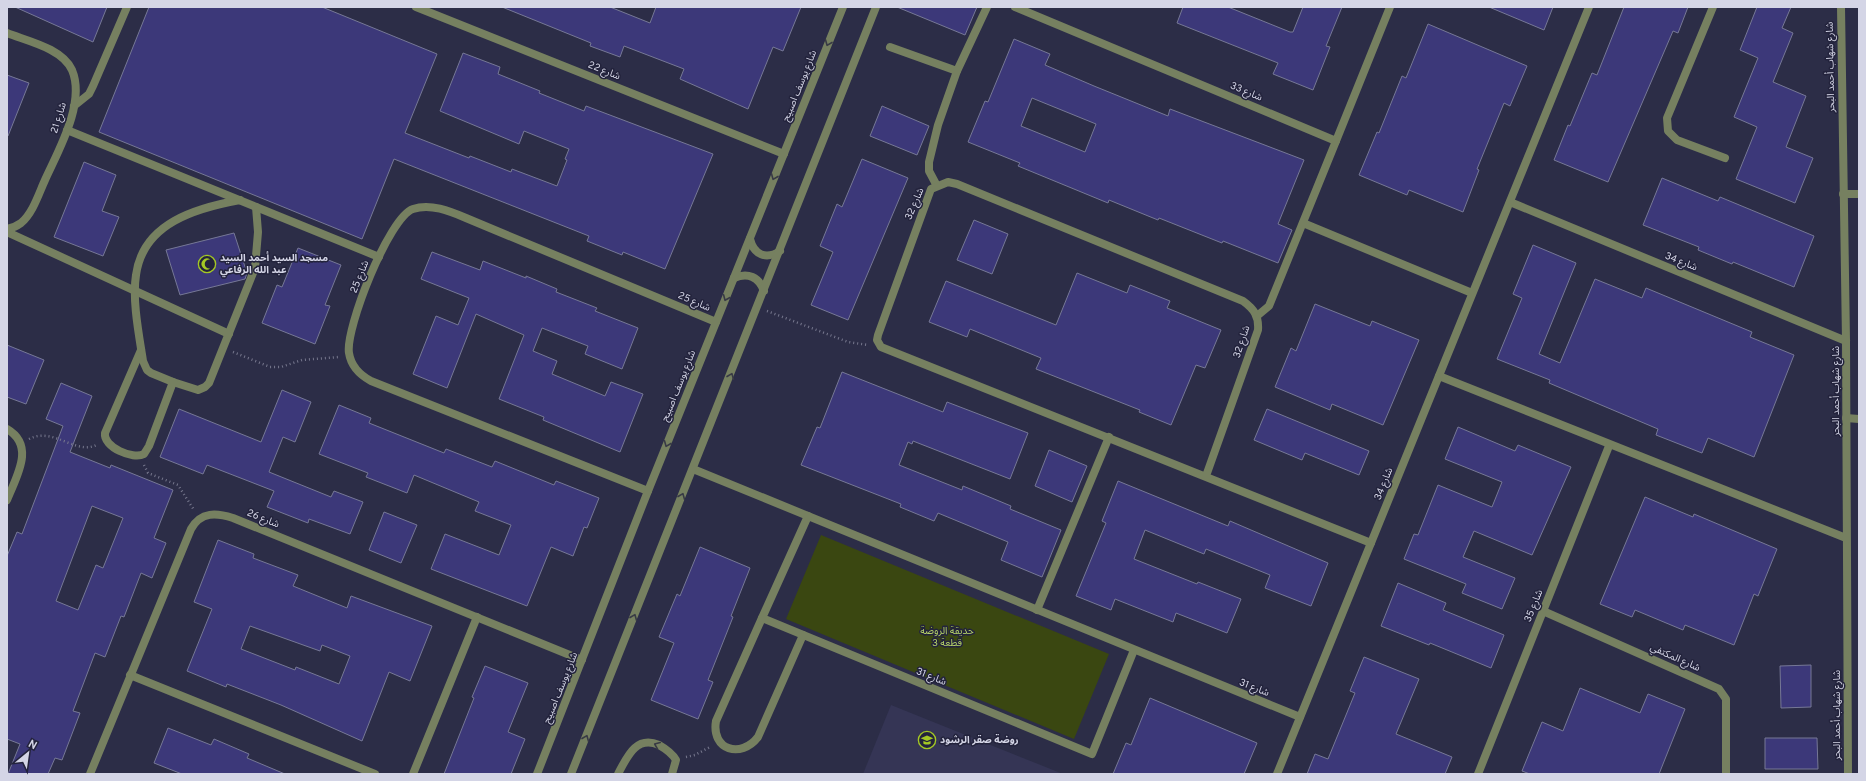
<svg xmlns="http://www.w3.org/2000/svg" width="1866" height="781" viewBox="0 0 1866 781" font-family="Overpass,'Noto Sans Arabic',sans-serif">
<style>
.built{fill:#353555}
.green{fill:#3a4711}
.building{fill:#3c3879;stroke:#767896;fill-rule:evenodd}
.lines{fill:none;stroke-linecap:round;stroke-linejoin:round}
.path{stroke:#77788e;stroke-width:2.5;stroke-dasharray:1 3;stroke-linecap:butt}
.service{stroke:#768060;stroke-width:8}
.minor{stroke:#768060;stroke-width:8}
.tertiary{stroke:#768060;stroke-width:8}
.oneway{stroke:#383a45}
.labels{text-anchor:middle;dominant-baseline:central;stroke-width:3;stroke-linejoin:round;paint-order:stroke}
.street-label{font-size:10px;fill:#d4d5e6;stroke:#23233c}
.poi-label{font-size:10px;font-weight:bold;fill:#d4d5e6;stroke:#23233c;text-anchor:start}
.park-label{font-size:10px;fill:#b4d167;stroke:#23233c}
</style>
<rect width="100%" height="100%" fill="#2c2d47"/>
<polygon class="built" points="891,705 1063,774 863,774"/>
<polygon class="green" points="821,535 1109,654 1074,739 786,619"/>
<g class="building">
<polygon points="15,7 107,7 93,42"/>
<polygon points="149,7 322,7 437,54 405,133 469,158 470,156 511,172 512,169 557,186 567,160 565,159 569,149 524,131 519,144 440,111 463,53 500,67 498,74 540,91 539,93 584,111 586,106 713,154 665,269 623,252 622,255 587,241 589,236 394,159 362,239 99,132"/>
<polygon points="502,7 610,7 650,23 656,7 801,7 783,51 773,47 748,109 680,79 684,69 624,46 620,57 590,46 591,43"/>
<polygon points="897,7 977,7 965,35"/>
<polygon points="1183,7 1228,7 1290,32 1293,32 1303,7 1342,7 1326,46 1330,47 1313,90 1273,74 1278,63 1177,23"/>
<polygon points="1489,7 1553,7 1544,30"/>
<polygon points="1624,7 1688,7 1678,33 1673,31 1608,182 1554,160 1568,125 1570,126 1592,73 1597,75"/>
<polygon points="1757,7 1791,7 1782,28 1793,33 1773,82 1806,96 1786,147 1813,158 1795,203 1736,179 1757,127 1734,117 1758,58 1740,50"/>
<polygon points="1428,24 1527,66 1510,106 1504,103 1477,169 1479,170 1463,212 1409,190 1407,195 1359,175 1377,132 1379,133 1402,76 1406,78"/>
<path d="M1014 39 1050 54 1045 65 1094 86 1168 116 1170 109 1304 160 1278 224 1292 230 1278 263 1223 241 1222 243 1159 218 1158 220 1109 200 1108 203 1018 166 1020 163 968 142 985 101 988 102ZM1032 98 1096 124 1085 152 1021 126Z"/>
<polygon points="7,75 29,83 8,136 7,136"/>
<polygon points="882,106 929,126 917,155 870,136"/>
<polygon points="862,159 908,178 848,320 811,305 833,252 820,246 837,204 842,207"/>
<polygon points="84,162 116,175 102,211 119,217 103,256 54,237"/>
<polygon points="1662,178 1718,201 1720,197 1814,236 1794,287 1733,262 1732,264 1698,250 1699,247 1643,225"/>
<polygon points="974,220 1008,234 992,274 957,260"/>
<polygon points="234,233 247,273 245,279 180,295 166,250"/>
<polygon points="1533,245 1576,263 1539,354 1560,363 1595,279 1642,298 1646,288 1752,332 1750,337 1794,355 1754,457 1708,438 1702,453 1656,435 1658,429 1549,383 1550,380 1497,359 1522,298 1513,294"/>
<polygon points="298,248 341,265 325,305 330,306 315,344 262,323 277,285 282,287"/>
<polygon points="432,252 480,270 483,261 526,278 526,276 557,289 556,292 597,308 595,311 638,328 622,369 585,354 588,346 542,328 533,351 557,361 552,374 605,396 611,382 643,394 620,452 543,420 544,417 499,399 524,335 476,314 447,388 413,374 436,316 458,325 469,298 421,279"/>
<polygon points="1077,273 1127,293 1130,285 1170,301 1167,308 1221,330 1205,368 1196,365 1171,425 1139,412 1140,410 1036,369 1041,358 970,329 967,337 929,322 946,281 1056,325"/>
<polygon points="1315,304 1370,326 1372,321 1419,340 1383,425 1332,404 1330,410 1275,387 1291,348 1296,351"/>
<polygon points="7,345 44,360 26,404 7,397"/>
<polygon points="842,372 943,412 947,402 1028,433 1010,479 913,441 912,444 908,442 899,465 962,490 963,486 1011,506 1010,509 1061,530 1042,577 1001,560 1008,542 938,513 934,521 900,507 901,504 801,465 817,427 820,428"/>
<path d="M61 383 92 396 70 452 110 468 111 465 173 490 154 538 166 543 152 578 141 573 124 617 121 616 105 657 95 653 73 711 80 713 62 760 55 758 48 774H8L20 744 7 739V556L17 532 22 534 63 426 46 419ZM92 506 123 518 103 568 96 565 78 610 56 601Z"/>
<polygon points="282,390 311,402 295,442 283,437 269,472 331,497 334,491 363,502 350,534 309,519 308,523 267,507 274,491 207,465 203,474 160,457 179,409 261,442"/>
<polygon points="339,405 371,418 369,423 444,453 446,449 492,467 495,461 554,485 556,481 599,498 587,528 584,527 573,556 551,547 527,606 431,569 445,534 499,555 511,525 475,511 479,502 414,475 407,493 366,477 368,473 319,454"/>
<polygon points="1267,409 1369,451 1359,475 1305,453 1302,460 1254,440"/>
<polygon points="1458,427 1515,451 1518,445 1571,467 1532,555 1474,531 1463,557 1515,578 1502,609 1462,593 1466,584 1404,559 1414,534 1418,535 1438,485 1492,507 1502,482 1445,459"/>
<polygon points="1049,450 1087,466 1072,502 1035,486"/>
<polygon points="1118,481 1228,526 1230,521 1328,563 1311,606 1265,588 1270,575 1206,549 1204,554 1145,530 1134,559 1197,584 1198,582 1241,599 1227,633 1176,613 1173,622 1115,599 1111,610 1076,596 1106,523 1102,521"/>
<polygon points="1645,497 1693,517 1694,514 1777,549 1758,596 1754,594 1734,645 1685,625 1683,630 1635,610 1632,617 1600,604"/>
<polygon points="384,512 417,525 401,563 369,550"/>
<path d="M218 540 254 554 253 558 298 575 293 586 347 608 351 596 432 626 410 681 389 672 362 741 281 705 227 684 226 687 187 671 212 609 194 602ZM250 626 320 651 322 645 350 656 339 684 296 667 295 670 241 649Z"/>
<polygon points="700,547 750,568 731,616 733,617 708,680 713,682 698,719 651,700 674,643 659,637 677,594 680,596"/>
<polygon points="1398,583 1446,603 1443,610 1504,635 1491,668 1430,643 1429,645 1381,626"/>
<polygon points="1364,657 1419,679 1396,734 1452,757 1445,774 1307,774 1315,754 1328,759 1355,693 1350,691"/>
<polygon points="1811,665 1811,707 1781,708 1780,666"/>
<polygon points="485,666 528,683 508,732 525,739 511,774 444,774 474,698 472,697"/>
<polygon points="1580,688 1640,713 1648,694 1685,709 1659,774 1530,774 1522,771 1542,722 1563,731"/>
<polygon points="1150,698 1257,743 1244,774 1113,774 1126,743 1131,745"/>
<polygon points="168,728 211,745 214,739 249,754 247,758 285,774 182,774 154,763"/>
<polygon points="1765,738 1817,738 1818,769 1765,769"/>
</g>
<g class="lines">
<g class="path">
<polyline points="767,311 848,342 868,345"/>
<polyline points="233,352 270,367 281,367 302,360 339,357"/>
<path d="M29 439C54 426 77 457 98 444"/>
<polyline points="144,465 148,473 178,485 194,510"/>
<polyline points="686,757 695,755 710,747"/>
</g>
<g class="service">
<polyline points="1713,7 1667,118 1668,131 1677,140 1725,158"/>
<polyline points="890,47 957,71"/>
<polyline points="74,106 89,94 93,86 127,7"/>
<path d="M240 200C196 208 143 223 136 275 132 300 139 335 143 361L147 370 151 373 173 382 198 390 205 387 209 383 255 268 258 232 256 207"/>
<polyline points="1303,223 1472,293"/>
<polyline points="7,232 229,334"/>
<polyline points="1257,316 1269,306 1336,141"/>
<path d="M141 350 105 433C103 447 133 460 144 454L149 446 173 382"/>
<polyline points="1037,610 1109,437"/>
<path d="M762 618 716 721C711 750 741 759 758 737L803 635"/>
<path d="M618 774C627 757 636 735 659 745 666 749 672 753 676 760L672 774"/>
</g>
<g class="minor">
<polyline points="416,7 784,154"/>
<polyline points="1015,7 1336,141 1390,7"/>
<path d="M7 33C27 41 62 48 72 70 86 103 58 151 45 180 39 193 33 213 21 223 17 226 12 228 7 229"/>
<polyline points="67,130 379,257"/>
<polyline points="937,186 929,171 929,162 938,125 957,71 987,7"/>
<polyline points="1843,194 1859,194"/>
<polyline points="1510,202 1846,341"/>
<polyline points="1439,376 1846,538"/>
<polyline points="1846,418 1859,419"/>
<path d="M7 429C36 446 16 477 7 500"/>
<polyline points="693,469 1300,717"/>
<path d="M1206 476 1258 330C1259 316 1254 309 1243 301L957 184 948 182 931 189 878 335 877 340 881 347 1371 543"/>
<path d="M648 491 371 381C360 375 351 366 349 353 345 329 389 217 413 209 430 203 450 211 466 218L716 322"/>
<polyline points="808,516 762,618 1092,754 1134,650"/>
<polyline points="1543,611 1719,689 1726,699 1726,774"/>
<polyline points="130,675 375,774"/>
<path d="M90 774 191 529C201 511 217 513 233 518L582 660"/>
<polyline points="413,774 477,617"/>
<polyline points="1277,774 1589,7"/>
<polyline points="1478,774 1609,446"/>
</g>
<g class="tertiary">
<polyline points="1841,7 1846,341 1848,774"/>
<path d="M750 239C754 255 766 260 780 251"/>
<path d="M734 278C748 272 759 277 764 291"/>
<polyline points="537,774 648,491 843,7"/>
<polyline points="571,774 876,7"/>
</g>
</g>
<defs><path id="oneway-chevron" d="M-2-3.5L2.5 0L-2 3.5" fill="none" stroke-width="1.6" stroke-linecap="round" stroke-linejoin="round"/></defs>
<g class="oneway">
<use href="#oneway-chevron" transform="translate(828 43) rotate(112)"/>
<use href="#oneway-chevron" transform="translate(774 177) rotate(112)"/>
<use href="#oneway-chevron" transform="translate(726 298) rotate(113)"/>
<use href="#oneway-chevron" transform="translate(731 376) rotate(-68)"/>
<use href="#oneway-chevron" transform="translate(667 444) rotate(112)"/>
<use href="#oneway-chevron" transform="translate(682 496) rotate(-68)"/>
<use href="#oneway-chevron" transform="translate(634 617) rotate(-68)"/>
<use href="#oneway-chevron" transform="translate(586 738) rotate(-68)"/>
<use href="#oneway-chevron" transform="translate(657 745) rotate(-157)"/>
</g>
<defs>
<symbol id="mosque-ring" viewBox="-11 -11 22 22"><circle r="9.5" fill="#23233c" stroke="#a4c824" stroke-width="1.5"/><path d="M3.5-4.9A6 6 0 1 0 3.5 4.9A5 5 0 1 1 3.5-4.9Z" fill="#a4c824"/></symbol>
<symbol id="school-ring" viewBox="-11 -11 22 22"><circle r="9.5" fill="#23233c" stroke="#a4c824" stroke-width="1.5"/><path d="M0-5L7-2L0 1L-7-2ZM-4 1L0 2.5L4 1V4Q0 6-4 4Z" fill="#a4c824"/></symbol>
</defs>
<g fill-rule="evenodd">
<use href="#mosque-ring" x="197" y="254" width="20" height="20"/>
<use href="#school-ring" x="917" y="730" width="20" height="20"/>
</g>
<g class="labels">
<g class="street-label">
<text transform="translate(1831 67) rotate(-91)">شارع شهاب أحمد البحر</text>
<text transform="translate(604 71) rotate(22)">شارع 22</text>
<text transform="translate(800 86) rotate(-68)">شارع يوسف اصبيح</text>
<text transform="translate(1246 92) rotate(23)">شارع 33</text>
<text transform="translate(59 118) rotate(-73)">شارع 21</text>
<text transform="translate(915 204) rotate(-67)">شارع 32</text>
<text transform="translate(1681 262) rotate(22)">شارع 34</text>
<text transform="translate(360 277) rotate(-68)">شارع 25</text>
<text transform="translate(694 302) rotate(23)">شارع 25</text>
<text transform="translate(1242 342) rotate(-72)">شارع 32</text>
<text transform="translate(679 386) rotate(-68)">شارع يوسف اصبيح</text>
<text transform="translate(1836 391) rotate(-90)">شارع شهاب أحمد البحر</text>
<text transform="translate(1384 484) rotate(-68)">شارع 34</text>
<text transform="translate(263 519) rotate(22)">شارع 26</text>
<text transform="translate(1534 606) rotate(-68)">شارع 35</text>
<text transform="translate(1675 658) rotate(24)">شارع المكتفي</text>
<text transform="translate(931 677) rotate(22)">شارع 31</text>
<text transform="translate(561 688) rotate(-68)">شارع يوسف اصبيح</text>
<text transform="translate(1254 688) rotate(22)">شارع 31</text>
<text transform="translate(1837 715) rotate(-90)">شارع شهاب أحمد البحر</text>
</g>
<g class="poi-label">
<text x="220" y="258">مسجد السيد أحمد السيد<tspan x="220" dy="12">عبد الله الرفاعي</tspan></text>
<text x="940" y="740">روضة صقر الرشود</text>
</g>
<g class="park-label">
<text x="947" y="631">حديقة الروضة<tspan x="947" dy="12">قطعة 3</tspan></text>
</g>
</g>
<rect width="1866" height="781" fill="none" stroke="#d4d5e6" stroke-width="16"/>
<g transform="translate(28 753) rotate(29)" stroke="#23233c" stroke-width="3" paint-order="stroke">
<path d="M0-3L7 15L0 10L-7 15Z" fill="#d4d5e6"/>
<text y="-6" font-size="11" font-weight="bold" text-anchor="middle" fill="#d4d5e6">N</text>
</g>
</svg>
